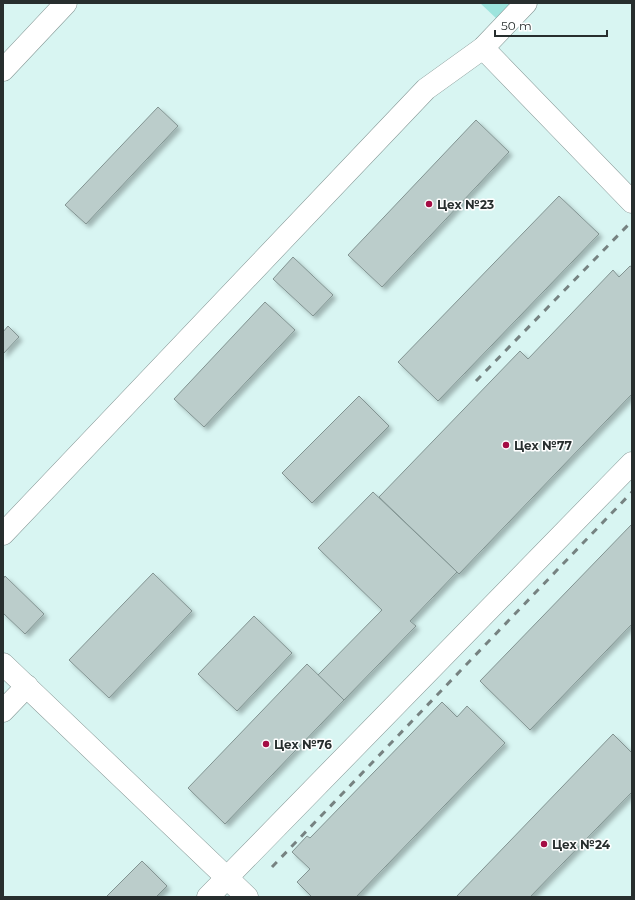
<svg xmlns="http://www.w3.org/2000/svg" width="635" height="900" viewBox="0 0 635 900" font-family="Montserrat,sans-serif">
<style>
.built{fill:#d8f5f2}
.green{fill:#9de4dd}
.building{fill:#bbcdcb;stroke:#829492;filter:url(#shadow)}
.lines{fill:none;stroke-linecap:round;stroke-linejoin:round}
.minor-casing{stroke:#859795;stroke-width:23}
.minor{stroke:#fff;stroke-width:22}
.rail{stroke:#768281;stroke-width:3;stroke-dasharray:7 7;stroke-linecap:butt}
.poi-dot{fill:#a40c44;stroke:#fff;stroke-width:1.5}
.labels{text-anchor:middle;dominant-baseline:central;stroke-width:3;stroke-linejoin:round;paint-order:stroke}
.poi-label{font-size:12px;font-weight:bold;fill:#272e2e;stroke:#fff;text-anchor:start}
</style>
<defs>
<filter id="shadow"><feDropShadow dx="3.5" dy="3.5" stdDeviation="2" flood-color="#0004"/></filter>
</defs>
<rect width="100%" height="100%" fill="#ebfefc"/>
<rect class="built" x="3" y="3" width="629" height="894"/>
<polygon class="green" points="480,3 513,3 498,20"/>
<g class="building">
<polygon points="158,107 178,126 86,224 65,205"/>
<polygon points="476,120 509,152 382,287 348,255"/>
<polygon points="559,196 599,234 438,401 398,362"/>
<polygon points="293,257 333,295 313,316 273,279"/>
<polygon points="630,266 632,267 632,394 459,574 379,497 520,351 528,359 613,270 619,277"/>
<polygon points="265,302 295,330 204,427 174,399"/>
<polygon points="8,326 19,337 3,354 3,332"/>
<polygon points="359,396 389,426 312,503 282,473"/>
<polygon points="373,492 457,572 410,621 416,626 344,700 318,675 382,610 318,548"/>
<polygon points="632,524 632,624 530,730 480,681"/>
<polygon points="153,573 192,611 109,698 69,660"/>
<polygon points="5,576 44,614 25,634 3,613 3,579"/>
<polygon points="254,616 292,653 237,711 198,674"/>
<polygon points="307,664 344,700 225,824 188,788"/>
<polygon points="442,702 457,717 467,706 505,743 356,897 312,897 297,882 310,869 292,852 307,836 310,838"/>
<polygon points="613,734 632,753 632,792 530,897 456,897"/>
<polygon points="142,861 167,886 156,897 106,897"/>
</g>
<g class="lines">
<defs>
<g id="minor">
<polyline points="483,48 632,202"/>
<polyline points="3,70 66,3"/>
<polyline points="3,534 426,89 483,48 526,3"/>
<polyline points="3,664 247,897"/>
<polyline points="3,711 27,686"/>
<polyline points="208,897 632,463"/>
</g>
</defs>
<use href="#minor" class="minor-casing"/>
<use href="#minor" class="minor"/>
<g class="rail">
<polyline points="476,381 632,221"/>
<polyline points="272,867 632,492"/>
</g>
</g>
<g class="poi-dot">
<circle cx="429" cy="204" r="4"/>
<circle cx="506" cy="445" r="4"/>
<circle cx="266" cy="744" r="4"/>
<circle cx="544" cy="844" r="4"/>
</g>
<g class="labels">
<g class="poi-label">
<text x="437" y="204">Цех №23</text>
<text x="514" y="445">Цех №77</text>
<text x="274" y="744">Цех №76</text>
<text x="552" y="844">Цех №24</text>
</g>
</g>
<rect width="635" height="900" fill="none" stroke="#272e2e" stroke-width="8"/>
<path d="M495 30v6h112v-6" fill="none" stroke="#272e2e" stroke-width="2"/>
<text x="501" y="30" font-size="12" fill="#272e2e" stroke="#ffffff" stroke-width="3" paint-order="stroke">50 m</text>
</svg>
